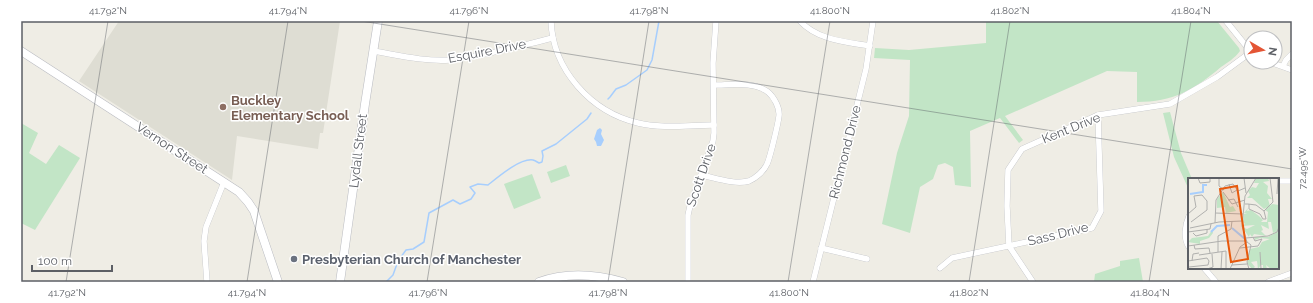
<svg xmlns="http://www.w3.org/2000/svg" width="1313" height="303" viewBox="0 0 1313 303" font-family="Raleway,sans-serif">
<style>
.education{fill:#deddd3}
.green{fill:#c2e5c6}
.water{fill:#a7cefd}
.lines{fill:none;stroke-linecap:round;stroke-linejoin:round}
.stream{stroke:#a7cefd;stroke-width:1.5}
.street-casing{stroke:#b9bbc0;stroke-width:6}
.secondary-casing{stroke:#babcc2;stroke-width:9}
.street{stroke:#fff;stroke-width:5.5}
.secondary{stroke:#fff;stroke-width:8}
.ticks{fill:none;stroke:#5c5f65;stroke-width:1;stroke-opacity:0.45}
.education-dot{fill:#8d6e63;stroke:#fff;stroke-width:1.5}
.worship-dot{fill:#6b7280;stroke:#fff;stroke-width:1.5}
.labels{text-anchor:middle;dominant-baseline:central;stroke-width:3;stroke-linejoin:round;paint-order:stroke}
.street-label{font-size:13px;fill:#5c5f65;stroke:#fff}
.education-label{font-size:13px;font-weight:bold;fill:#785e54;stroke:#fff;text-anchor:start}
.worship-label{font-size:13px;font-weight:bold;fill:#5b616d;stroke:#fff;text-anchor:start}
.inset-river{fill:none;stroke:#a7cefd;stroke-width:2}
.inset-road{fill:none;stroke:#b0b0ae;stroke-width:1}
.view{fill:#e8590c;fill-opacity:0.15;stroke:#e8590c;stroke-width:2}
.inset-edge{fill:none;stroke:#5c5f65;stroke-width:2}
.neatline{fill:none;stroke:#5c5f65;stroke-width:1.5}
.ticks-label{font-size:10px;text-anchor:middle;fill:#5c5f65}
</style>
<rect width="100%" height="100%" fill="#efede5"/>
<polygon class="education" points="119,21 340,21 323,133 320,133 318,149 237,136 232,180 79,81"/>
<g class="green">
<path d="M986 21H1217L1239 48 1240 51C1235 58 1227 63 1221 67 1194 90 1173 102 1137 102V72L1107 71 1005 116 1023 140 1019 143 1000 118 970 131 971 187 955 185 953 167 945 163 938 165 933 179 920 187 910 233 882 224 897 153 909 116 910 60 874 58 875 48 909 50 986 43Z"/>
<polygon points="1170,112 1181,153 1192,179 1189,179 1189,190 1174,157 1163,113"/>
<polygon points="21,123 38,133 29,153 46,164 59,145 80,158 35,230 21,223"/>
<polygon points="566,165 570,176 551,183 547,172"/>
<polygon points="532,174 541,198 514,209 504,184"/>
<polygon points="1139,258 1143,282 1094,282 1095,274 1120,266 1120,261"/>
</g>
<polygon class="water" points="600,128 602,130 601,134 604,140 601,146 597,146 596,142 594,139 597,130"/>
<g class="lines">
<g class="stream">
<polyline points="608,99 610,97 616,89 626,85 647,70 652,60 659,21"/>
<path d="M386 282 393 275 398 261 406 250 413 249 424 242 429 213 453 200 460 204 471 199 475 193 470 187 478 184 488 185C498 177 520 158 533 160 536 161 537 162 539 163L542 162 543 156 542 151 556 144 587 119 591 113"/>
</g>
<defs>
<g id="street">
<path d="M551 21C553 70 591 112 638 123 662 129 689 125 714 125"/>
<path d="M800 21C817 40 846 42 870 46"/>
<polyline points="1226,21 1251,52"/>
<path d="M373 51C397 55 426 62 450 60 485 56 519 46 553 38"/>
<polyline points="1270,62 1292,70"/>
<polyline points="1283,66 1286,60 1292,54"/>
<path d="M701 175C716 178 735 185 749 181 756 178 764 171 767 164 770 158 778 124 779 116 780 108 774 97 768 92 753 81 731 85 714 85"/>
<polyline points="1278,181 1292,181"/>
<path d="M1189 216C1185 225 1183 238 1189 247"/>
<polyline points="821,248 867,259"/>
<polyline points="940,268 952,258 1092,228 1101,211 1098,115"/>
<polyline points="1204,268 1216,282"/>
<polyline points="207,282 204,241 206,227 224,182"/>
<polyline points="688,282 688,215 690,206 713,141 714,133 713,63 716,21"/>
<polyline points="813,282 866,69 873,21"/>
<polyline points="1033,282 1009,246 1007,206 1008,170 1022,149 1098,115 1170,104 1217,77 1251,52"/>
<polyline points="1268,282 1292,273"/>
</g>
<g id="secondary">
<polyline points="21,51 239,192 248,202 254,211 278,282"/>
<polyline points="340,282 365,104 378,21"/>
<path d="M539 282C566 272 595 274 623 282"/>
</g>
</defs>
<use href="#street" class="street-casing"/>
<use href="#secondary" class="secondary-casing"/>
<use href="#street" class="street"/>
<use href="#secondary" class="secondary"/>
</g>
<path class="ticks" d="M361 21 1292 169M66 282 108 21M247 282 288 21M427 282 469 21M608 282 649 21M788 282 830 21M969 282 1010 21M1149 282 1191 21"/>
<circle class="education-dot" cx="223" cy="107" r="4"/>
<circle class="worship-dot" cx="294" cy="259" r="4"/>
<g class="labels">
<g class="street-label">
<text transform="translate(487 51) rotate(-11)">Esquire Drive</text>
<text transform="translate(1071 128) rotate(-22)">Kent Drive</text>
<text transform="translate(172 148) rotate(33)">Vernon Street</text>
<text transform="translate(358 151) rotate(-83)">Lydall Street</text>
<text transform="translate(845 152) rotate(-76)">Richmond Drive</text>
<text transform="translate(701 175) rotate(-71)">Scott Drive</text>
<text transform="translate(1058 234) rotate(-14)">Sass Drive</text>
</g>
<g class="education-label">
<text x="231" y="100">Buckley<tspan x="231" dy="15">Elementary School</tspan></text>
</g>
<g class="worship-label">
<text x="302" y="259">Presbyterian Church of Manchester</text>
</g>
</g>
<g transform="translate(1188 178)">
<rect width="91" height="91" fill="#efede5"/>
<path d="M68 0H80L81 3 75 4 80 8 79 15 84 21H80L82 28 76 31 64 20H59L62 17 60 13 64 9 68 10 71 5H66ZM35 14 42 29 45 28 48 33 38 35 37 29 29 30V21ZM84 26 91 27V91H83L78 87 79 91H75V87H73L70 91 69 83 63 84 67 89 64 91 59 85 62 71 71 69 74 64 82 61 72 60 67 62 66 59H80L90 53 85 55 83 44H80L81 51 73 47 75 52 73 53 78 58 66 56 64 59 62 56 61 59 54 49 59 51 67 47 54 48 57 46 55 44 56 36 59 35H56L60 30 59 33 63 32 71 38 75 42 73 44H79L80 34 77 32ZM24 52 25 55 21 60 12 63V66L0 64 4 60 20 58Z" fill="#c2e5c6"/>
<path class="inset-river" d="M2 16 15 14V7H19M44 50 57 61M23 54 29 48 42 47"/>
<path class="inset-road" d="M10 0 12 5 22 4V0M31 0V8L36 12M56 0 58 15M41 6 44 15 49 12M35 14 44 26 57 22M89 16 90 0M40 22 46 21 50 29M57 26H60L68 27 76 33 78 41H75L72 36 61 31V26M76 33 85 24 82 0M27 35 55 36M0 36 8 29 6 18 14 17 19 23V32L3 44M27 45 28 22 37 8 45 6 50 13 57 10M2 50 31 44 54 43M0 54 22 51 23 46M5 55 8 58 19 55V51M58 60 80 58 89 54 91 49M59 64 63 67 59 84 61 91M6 67 7 71 21 70 22 75M0 68 34 63H59M52 70 70 68 74 61 67 63 65 59M30 74V58L43 51 44 43M72 74 73 91M11 77 38 73M0 83 19 80 21 83M4 83 5 76 11 75M44 87 59 86M1 89 20 87 21 83M19 91 25 89 24 76M33 91 34 74M38 91V73M42 91 52 69 59 64 54 48 57 18 68 0"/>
<path class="view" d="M49 8 60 81 43 84 32 11Z"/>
<rect width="91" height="91" class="inset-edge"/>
</g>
<rect width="1313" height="303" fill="none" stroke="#ffffff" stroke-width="44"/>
<g transform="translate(1263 50) rotate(99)"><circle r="19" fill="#ffffff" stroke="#bebfc1"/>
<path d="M0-3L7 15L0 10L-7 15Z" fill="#e45535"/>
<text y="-6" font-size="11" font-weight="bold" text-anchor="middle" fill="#5c5f65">N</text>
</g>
<path d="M32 265v6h80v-6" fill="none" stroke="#5c5f65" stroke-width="2"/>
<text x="38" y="265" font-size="12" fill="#5c5f65" stroke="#ffffff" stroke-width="3" paint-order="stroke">100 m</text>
<rect x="22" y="22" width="1269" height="259" class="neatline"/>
<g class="ticks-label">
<text x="108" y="14">41.792°N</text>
<text x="288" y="14">41.794°N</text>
<text x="469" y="14">41.796°N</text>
<text x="649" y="14">41.798°N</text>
<text x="830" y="14">41.800°N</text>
<text x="1010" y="14">41.802°N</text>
<text x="1191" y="14">41.804°N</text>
<text transform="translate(1302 168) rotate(-90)" y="4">72.495°W</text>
<text x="67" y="296">41.792°N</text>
<text x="247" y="296">41.794°N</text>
<text x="428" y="296">41.796°N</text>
<text x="608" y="296">41.798°N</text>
<text x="789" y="296">41.800°N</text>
<text x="969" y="296">41.802°N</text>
<text x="1150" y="296">41.804°N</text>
</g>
</svg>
